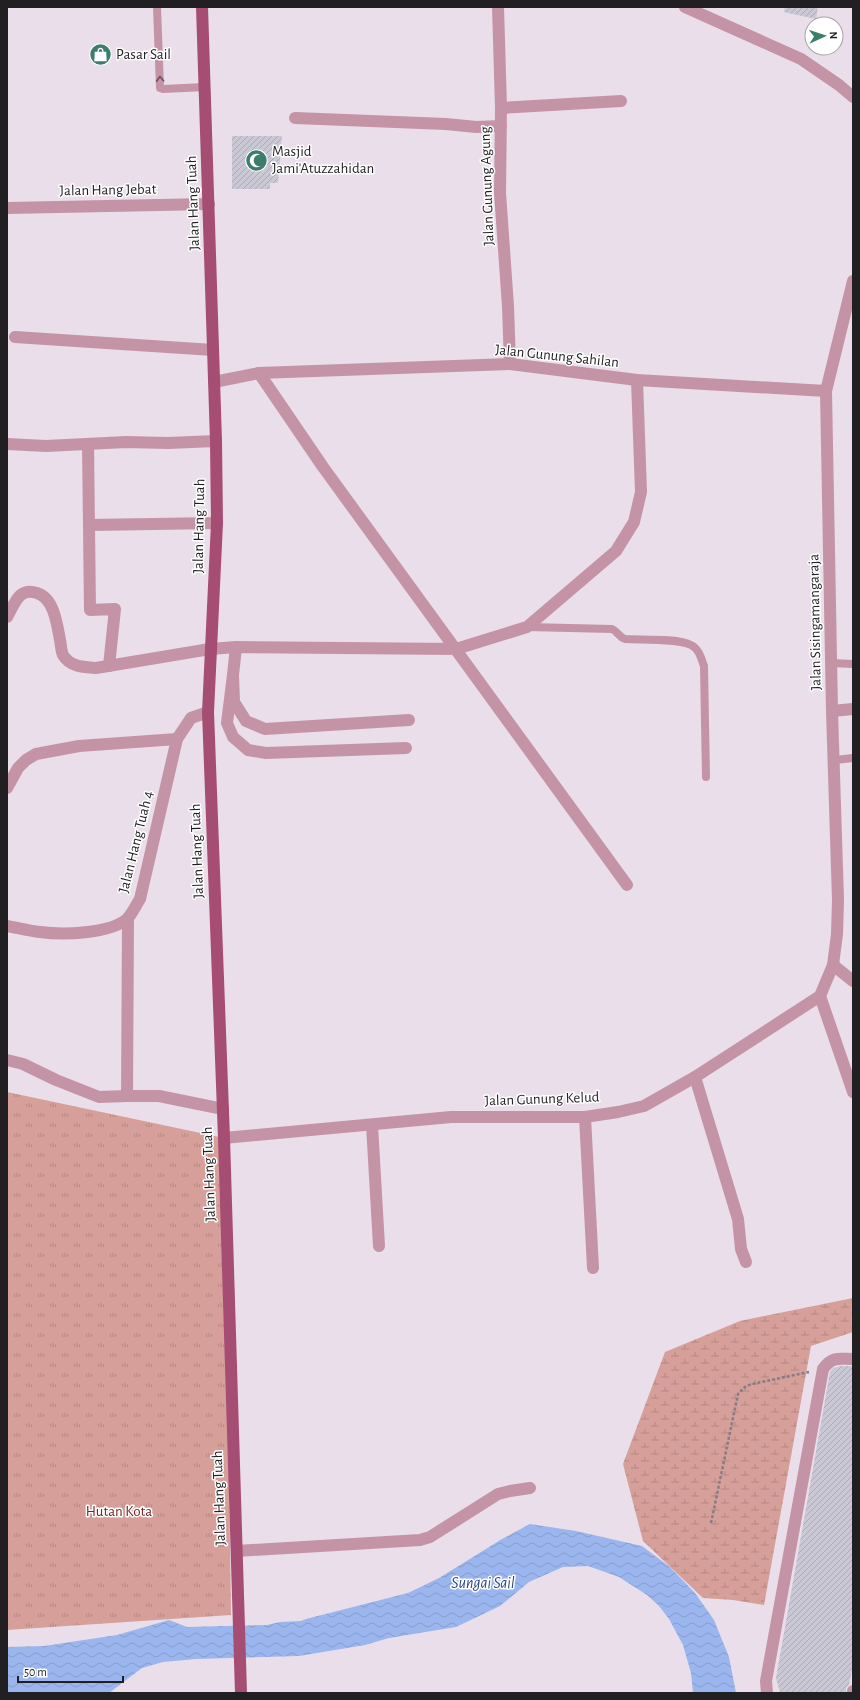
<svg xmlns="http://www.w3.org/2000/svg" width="860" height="1700" viewBox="0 0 860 1700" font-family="'Alegreya Sans',sans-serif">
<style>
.wetland{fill:url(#wetland-marsh)}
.park{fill:url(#park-tufts)}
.water{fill:url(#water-waves)}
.building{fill:url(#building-hatch)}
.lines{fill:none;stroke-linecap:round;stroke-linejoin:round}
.path{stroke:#847d84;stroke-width:2.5;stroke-dasharray:3 2;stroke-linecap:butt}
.service{stroke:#c593a6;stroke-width:8}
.minor{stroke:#c593a6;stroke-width:12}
.primary{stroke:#a54d73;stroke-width:12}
.oneway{stroke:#6b535d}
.labels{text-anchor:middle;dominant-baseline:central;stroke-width:3;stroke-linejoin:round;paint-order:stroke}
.poi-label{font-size:15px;fill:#221f22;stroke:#fff;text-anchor:start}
.street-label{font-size:15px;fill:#221f22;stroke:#fff}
.park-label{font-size:15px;fill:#762423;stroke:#fff}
.water-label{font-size:16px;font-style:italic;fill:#294788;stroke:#fff}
</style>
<defs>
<pattern id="wetland-marsh" width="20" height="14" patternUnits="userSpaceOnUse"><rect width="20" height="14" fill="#d79f9a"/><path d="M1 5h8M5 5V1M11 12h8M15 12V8" fill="none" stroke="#b88884"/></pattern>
<pattern id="park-tufts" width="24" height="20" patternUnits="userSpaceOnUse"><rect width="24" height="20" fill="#d79f9a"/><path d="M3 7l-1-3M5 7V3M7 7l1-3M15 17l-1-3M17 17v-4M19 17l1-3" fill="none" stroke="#b88884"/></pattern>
<pattern id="water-waves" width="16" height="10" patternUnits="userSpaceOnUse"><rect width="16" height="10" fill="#9bb6ee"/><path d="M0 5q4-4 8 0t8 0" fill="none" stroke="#859ccc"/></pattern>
<pattern id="building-hatch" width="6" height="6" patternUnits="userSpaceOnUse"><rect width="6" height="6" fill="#cac8d5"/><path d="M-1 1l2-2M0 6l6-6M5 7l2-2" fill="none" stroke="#adabb7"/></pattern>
</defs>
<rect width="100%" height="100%" fill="#e9dee9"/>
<polygon class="wetland" points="853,1298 853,1332 811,1346 764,1605 733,1600 703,1598 643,1541 623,1464 665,1352 740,1321"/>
<polygon class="park" points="7,1092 224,1138 231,1615 7,1630"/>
<polygon class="water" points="530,1524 576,1531 642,1546 670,1567 695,1593 714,1620 729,1657 736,1693 693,1693 691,1673 683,1645 669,1619 659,1606 647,1595 619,1577 588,1566 563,1567 529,1582 500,1606 456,1627 389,1638 365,1645 299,1656 196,1659 163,1662 142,1668 109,1693 7,1693 7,1647 44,1646 117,1635 169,1620 187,1627 267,1625 280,1622 301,1621 306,1619 408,1593 439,1578 502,1539"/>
<g class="building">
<polygon points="785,7 818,7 816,19 784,12"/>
<polygon points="232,136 282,136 278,183 270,183 270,189 232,189"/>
<polygon points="840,1366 853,1366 853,1665 849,1685 846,1688 846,1693 780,1693 776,1678 830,1372 834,1368"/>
</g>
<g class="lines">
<polyline class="path" points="711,1523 738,1394 746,1386 752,1384 809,1372"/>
<g class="service">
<polyline points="157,7 160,88 163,89 205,87"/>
<path d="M527 627 612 629C618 632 619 637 625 639 641 640 678 638 691 645 699 649 701 658 704 666L706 777"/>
<polyline points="831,663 853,664"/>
<polyline points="835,760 853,758"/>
</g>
<g class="minor">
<polyline points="498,7 501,108 500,193 508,306 510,364"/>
<polyline points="685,7 801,59 839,85 853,97"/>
<polyline points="501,108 621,101"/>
<polyline points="295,118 446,124 476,127 501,126"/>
<polyline points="7,208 209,204"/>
<polyline points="15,337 213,350"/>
<polyline points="259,373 323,467 627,885"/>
<polyline points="214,382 259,373 510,364 637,380 826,391"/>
<polyline points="7,444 46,446 126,442 168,443 216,441"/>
<polyline points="88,444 90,610 115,609 109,666"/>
<polyline points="89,525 217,523"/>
<path d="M7 617C15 604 18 587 37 593 54 598 57 624 60 640 61 644 61 651 63 655 70 667 84 667 96 668L210 649 236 647 456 649 527 627 616 551 634 522 641 492 637 380"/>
<polyline points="236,647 233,675 234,702 246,721 265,729 409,720"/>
<polyline points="233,675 227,723 233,737 248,750 266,753 406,748"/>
<polyline points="832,711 853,709"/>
<polyline points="7,788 18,768 26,760 36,754 79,746 177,739"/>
<polyline points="128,918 127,1096 159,1096 223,1109"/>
<path d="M7 926C18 928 29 931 40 932 63 935 109 934 127 919 132 914 136 905 140 899L177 739 191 718 208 712"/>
<polyline points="833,965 853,981"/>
<polyline points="820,996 853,1092"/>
<polyline points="7,1060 23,1064 56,1080 99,1097 127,1096"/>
<polyline points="695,1077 738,1219 741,1249 746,1262"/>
<polyline points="585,1117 593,1268"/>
<polyline points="372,1125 379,1246"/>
<polyline points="224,1138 451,1117 585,1117 618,1112 644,1106 695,1077 820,996 833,965 837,934 838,900 832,711 826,391 853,281"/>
<polyline points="237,1551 420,1540 430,1537 498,1494 510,1491 530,1488"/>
<path d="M767 1693 766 1681 823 1369C832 1356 839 1359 853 1359"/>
<polyline points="853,1693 853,1691"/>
</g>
<polyline class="primary" points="202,7 216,441 217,523 208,712 224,1138 241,1693"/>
</g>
<defs><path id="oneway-chevron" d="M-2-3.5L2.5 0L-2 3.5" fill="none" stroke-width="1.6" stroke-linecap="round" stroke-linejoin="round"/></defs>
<use class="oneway" href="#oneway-chevron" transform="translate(160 79) rotate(-93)"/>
<defs>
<symbol id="shop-disc" viewBox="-11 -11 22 22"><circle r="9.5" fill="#3d7d6b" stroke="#fff"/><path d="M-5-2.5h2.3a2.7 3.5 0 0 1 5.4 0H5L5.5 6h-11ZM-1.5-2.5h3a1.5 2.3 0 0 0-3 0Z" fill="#fff"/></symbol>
<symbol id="mosque-disc" viewBox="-11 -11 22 22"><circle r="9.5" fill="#3d7d6b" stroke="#fff"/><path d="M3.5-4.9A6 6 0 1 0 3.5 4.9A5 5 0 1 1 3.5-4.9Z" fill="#fff"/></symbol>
</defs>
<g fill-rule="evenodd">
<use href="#shop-disc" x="88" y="42" width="25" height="25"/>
<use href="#mosque-disc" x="244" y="148" width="25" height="25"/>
</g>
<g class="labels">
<g class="poi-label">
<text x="116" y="54">Pasar Sail</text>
<text x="272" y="151">Masjid<tspan x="272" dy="17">Jami'Atuzzahidan</tspan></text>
</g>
<g class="street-label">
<text transform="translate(487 186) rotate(-92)">Jalan Gunung Agung</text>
<text transform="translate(108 190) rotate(-1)">Jalan Hang Jebat</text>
<text transform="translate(193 203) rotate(-92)">Jalan Hang Tuah</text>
<text transform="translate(557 356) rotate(6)">Jalan Gunung Sahilan</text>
<text transform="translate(199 526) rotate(-89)">Jalan Hang Tuah</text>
<text transform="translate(815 622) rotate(-91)">Jalan Sisingamangaraja</text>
<text transform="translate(136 842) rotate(-76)">Jalan Hang Tuah 4</text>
<text transform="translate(197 851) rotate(-92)">Jalan Hang Tuah</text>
<text transform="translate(542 1099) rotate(-2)">Jalan Gunung Kelud</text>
<text transform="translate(209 1174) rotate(-92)">Jalan Hang Tuah</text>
<text transform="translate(219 1498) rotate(-92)">Jalan Hang Tuah</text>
</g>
<g class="park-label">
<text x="119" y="1511">Hutan Kota</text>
</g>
<g class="water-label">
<text x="483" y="1583">Sungai Sail</text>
</g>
</g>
<rect width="860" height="1700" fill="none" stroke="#221f22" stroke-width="16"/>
<g transform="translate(824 36) rotate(87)"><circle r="19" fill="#ffffff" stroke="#a7a5a7"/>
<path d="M0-3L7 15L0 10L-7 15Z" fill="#3d7d6b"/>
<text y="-6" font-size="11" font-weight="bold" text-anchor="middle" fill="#221f22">N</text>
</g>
<path d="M18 1676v6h105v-6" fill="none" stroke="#221f22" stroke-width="2"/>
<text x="24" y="1676" font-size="12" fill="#221f22" stroke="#ffffff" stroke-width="3" paint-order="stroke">50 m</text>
</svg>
